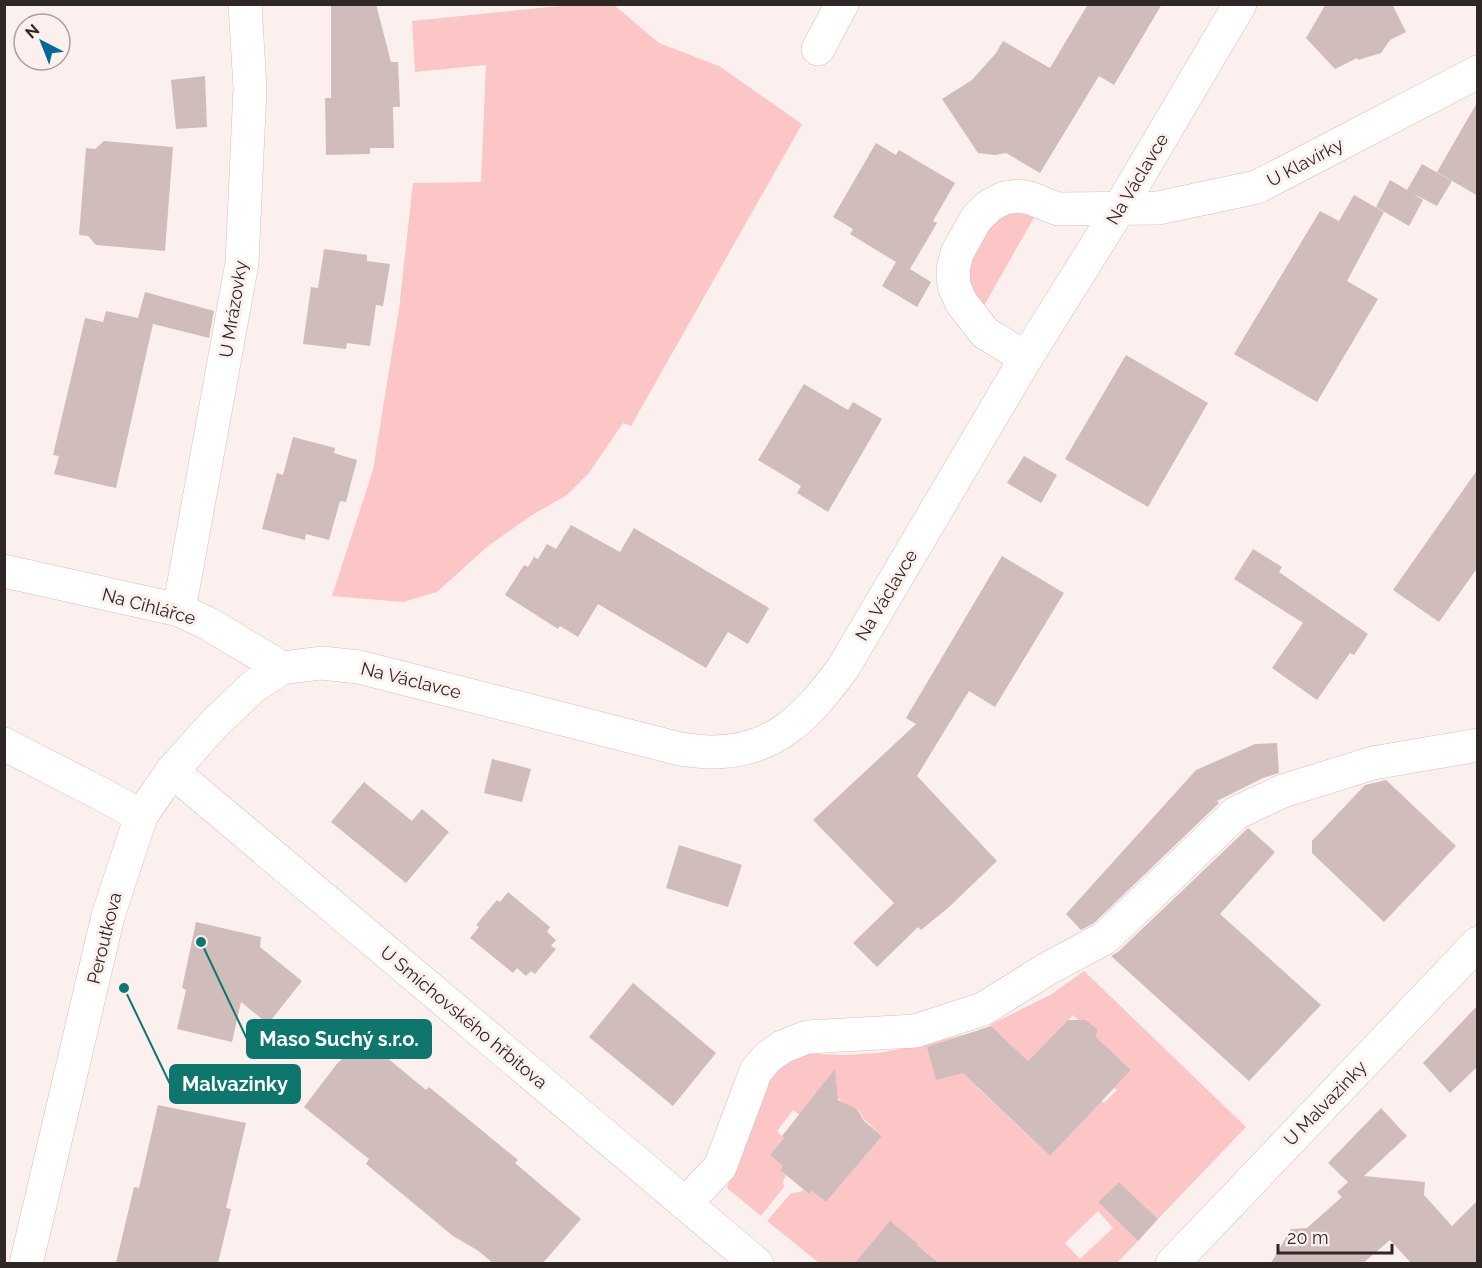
<svg xmlns="http://www.w3.org/2000/svg" width="1482" height="1268" viewBox="0 0 1482 1268" font-family="Raleway,sans-serif">
<style>
.green{fill:#fbc6c5;fill-rule:evenodd}
.building{fill:#d0bcbb}
.lines{fill:none;stroke-linecap:round;stroke-linejoin:round}
.minor-casing{stroke:#d3bfbf;stroke-width:34}
.minor{stroke:#fff;stroke-width:33}
.labels{text-anchor:middle;dominant-baseline:central;stroke-width:6;stroke-linejoin:round;paint-order:stroke}
.street-label{font-size:18px;fill:#2e2726;stroke:#fcf0ef}
.leader{fill:none;stroke:#0f766e;stroke-width:2}
.callout-dot{fill:#0f766e;stroke:#fcf0ef;stroke-width:2}
.callout{fill:#0f766e;stroke:#0f766e;stroke-width:2}
.callout-label{font-size:20px;text-anchor:middle;font-weight:bold;fill:#fff}
</style>
<rect width="100%" height="100%" fill="#fcf0ef"/>
<g class="green">
<polygon points="569,5 614,5 659,43 719,66 802,124 631,426 623,423 589,473 567,495 532,515 488,546 437,592 403,602 332,596 373,470 399,309 413,183 481,182 486,65 415,72 412,21"/>
<polygon points="1007,209 1039,209 982,309 968,289 973,242"/>
<path d="M1084 971 1246 1127 1158 1219 1119 1182 1098 1202 1138 1241 1117 1263H939L890 1222 858 1260 862 1263H819L767 1221 791 1193 800 1192 803 1190 809 1194 812 1191 826 1202 882 1136 864 1119 858 1109 845 1105 837 1097 802 1117 793 1110 777 1131 784 1138 770 1155 783 1166 780 1170 786 1175 783 1182 784 1187 761 1216 727 1188 764 1073 794 1053 844 1055 878 1053 927 1044 963 1035 978 1088 1050 1156 1101 1101 1104 1103 1117 1090 1114 1088 1131 1070 1096 1037V1029L1086 1020H1078L1073 1015 1028 1061 990 1025 1052 994ZM1098 1211 1113 1228 1080 1259 1065 1243Z"/>
</g>
<g class="building">
<polygon points="331,4 376,4 391,62 398,62 400,107 393,107 394,148 370,148 370,154 326,155 325,98 331,98"/>
<polygon points="1088,4 1162,4 1114,85 1099,76 1040,173 1006,153 995,155 978,153 942,99 972,80 996,53 1003,41 1050,68"/>
<polygon points="1326,4 1392,4 1406,32 1390,40 1381,53 1358,60 1357,58 1335,69 1306,38"/>
<polygon points="205,76 207,127 176,129 171,80"/>
<polygon points="1478,101 1478,196 1437,172"/>
<polygon points="104,141 173,147 165,251 96,245 88,236 79,235 86,148 95,149"/>
<polygon points="876,143 896,155 899,150 955,183 933,221 937,223 910,269 931,282 917,307 882,286 896,262 850,234 853,229 833,217"/>
<polygon points="1422,164 1452,181 1437,206 1412,193 1423,200 1409,226 1376,207 1390,180 1407,190"/>
<polygon points="1354,195 1384,212 1347,281 1378,299 1317,402 1234,354 1320,211 1339,221"/>
<polygon points="324,249 367,255 367,261 390,264 383,306 376,305 370,346 347,343 346,349 303,344 311,287 318,288"/>
<polygon points="145,292 214,311 209,338 153,324 116,488 54,474 59,456 53,455 85,318 103,322 106,311 138,318"/>
<polygon points="1126,355 1208,403 1148,507 1065,459"/>
<polygon points="804,384 848,410 853,402 882,419 828,512 797,493 801,486 758,460"/>
<polygon points="293,437 335,448 334,453 357,460 346,502 340,501 329,540 306,534 305,540 262,529 277,473 283,475"/>
<polygon points="1024,456 1057,475 1041,503 1007,483"/>
<polygon points="1478,469 1478,567 1439,622 1393,590"/>
<polygon points="571,525 620,552 634,528 769,608 748,644 728,632 706,668 598,604 578,637 560,626 558,629 505,595 524,565 528,567 534,557 538,559 547,544 556,549"/>
<polygon points="1253,549 1282,567 1279,572 1368,634 1354,655 1350,653 1317,700 1272,668 1303,623 1234,579"/>
<polygon points="1002,556 1064,593 995,707 969,691 917,776 997,861 948,908 921,930 918,927 877,967 853,943 894,903 813,820 916,724 906,718"/>
<polygon points="1277,743 1279,773 1263,778 1217,801 1219,803 1094,923 1081,930 1066,914 1196,770 1255,744"/>
<polygon points="492,759 531,769 522,802 484,793"/>
<polygon points="1386,780 1456,846 1384,922 1312,853 1312,841 1365,785"/>
<polygon points="364,782 412,821 422,809 449,832 406,883 331,822"/>
<polygon points="1248,828 1275,852 1220,914 1321,1005 1249,1081 1111,956 1118,952"/>
<polygon points="679,845 742,865 728,907 666,888"/>
<polygon points="508,892 550,927 547,932 556,940 551,946 556,949 535,974 531,971 526,976 517,968 513,973 470,938 479,927 476,925 497,900 500,902"/>
<polygon points="196,922 261,937 260,947 302,981 268,1024 241,1002 232,1042 177,1029 186,990 182,988"/>
<polygon points="633,983 716,1053 673,1106 589,1037"/>
<polygon points="1478,1005 1478,1066 1450,1093 1423,1063"/>
<polygon points="1068,1020 1086,1020 1097,1029 1096,1037 1131,1070 1050,1156 963,1073 936,1080 927,1047 991,1026 1028,1061"/>
<polygon points="362,1037 426,1090 429,1087 518,1160 515,1163 581,1219 543,1263 493,1263 477,1250 453,1236 366,1164 369,1159 304,1107 336,1065"/>
<polygon points="835,1069 838,1100 857,1109 864,1121 882,1136 826,1202 812,1191 809,1194 780,1170 783,1166 770,1155 784,1138 782,1136"/>
<polygon points="158,1105 246,1123 226,1208 231,1209 218,1263 116,1263 134,1187 139,1188"/>
<polygon points="1381,1108 1407,1136 1364,1176 1425,1182 1424,1195 1452,1226 1478,1200 1478,1263 1411,1263 1390,1240 1363,1263 1271,1263 1291,1229 1307,1228 1342,1197 1337,1192 1348,1182 1328,1163"/>
<polygon points="1119,1182 1158,1219 1138,1241 1098,1202"/>
<polygon points="890,1221 918,1244 917,1245 939,1263 855,1263"/>
</g>
<g class="lines">
<defs>
<g id="minor">
<polyline points="818,49 842,4"/>
<polyline points="1026,358 985,333 961,302 954,286 953,270 957,253 976,219 989,206 1004,198 1019,196 1030,198 1058,209 1158,208 1257,187 1478,72"/>
<polyline points="4,571 179,610 209,624 282,668"/>
<polyline points="179,610 242,263 250,88 245,4"/>
<polyline points="4,744 107,797 141,816"/>
<polyline points="172,771 757,1264"/>
<polyline points="685,1204 720,1167 756,1071 768,1057 782,1047 807,1037 915,1031 983,1009 1047,969 1105,938 1236,813 1283,791 1373,763 1478,745"/>
<path d="M26 1264 108 916 141 816 172 771 214 724 254 686 282 668 321 663 359 667 680 749C690 750 701 752 712 752 776 752 808 715 843 668L1026 358 1119 209 1240 4"/>
<polyline points="1172,1264 1478,943"/>
</g>
</defs>
<use href="#minor" class="minor-casing"/>
<use href="#minor" class="minor"/>
</g>
<g class="labels">
<g class="street-label">
<text transform="translate(1305 162) rotate(-28)">U Klavírky</text>
<text transform="translate(1137 179) rotate(-59)">Na Václavce</text>
<text transform="translate(233 309) rotate(-81)">U Mrázovky</text>
<text transform="translate(886 595) rotate(-59)">Na Václavce</text>
<text transform="translate(149 606) rotate(15)">Na Cihlářce</text>
<text transform="translate(411 680) rotate(14)">Na Václavce</text>
<text transform="translate(104 938) rotate(-76)">Peroutkova</text>
<text transform="translate(464 1017) rotate(40)">U Smíchovského hřbitova</text>
<text transform="translate(1325 1103) rotate(-46)">U Malvazinky</text>
</g>
</g>
<path class="leader" d="M201 942L247 1039M124 988L170 1084"/>
<g class="callout-dot">
<circle cx="201" cy="942" r="6"/>
<circle cx="124" cy="988" r="6"/>
</g>
<g class="callout">
<rect x="247" y="1020" width="184" height="38" rx="6"/>
<rect x="170" y="1065" width="130" height="38" rx="6"/>
</g>
<g class="callout-label">
<text x="339" y="1046">Maso Suchý s.r.o.</text>
<text x="235" y="1091">Malvazinky</text>
</g>
<rect width="1482" height="1268" fill="none" stroke="#2e2726" stroke-width="12"/>
<g transform="translate(42 42) rotate(318)"><circle r="28" fill="#fcf0ef" stroke="#aaa09f" stroke-width="1.5"/>
<path d="M0-4.5L10 22L0 15L-10 22Z" fill="#056997"/>
<text y="-9" font-size="16" font-weight="bold" text-anchor="middle" fill="#2e2726">N</text>
</g>
<path d="M1278 1244v9h114v-9" fill="none" stroke="#2e2726" stroke-width="3"/>
<text x="1287" y="1244" font-size="18" fill="#2e2726" stroke="#fcf0ef" stroke-width="4.5" paint-order="stroke">20 m</text>
</svg>
